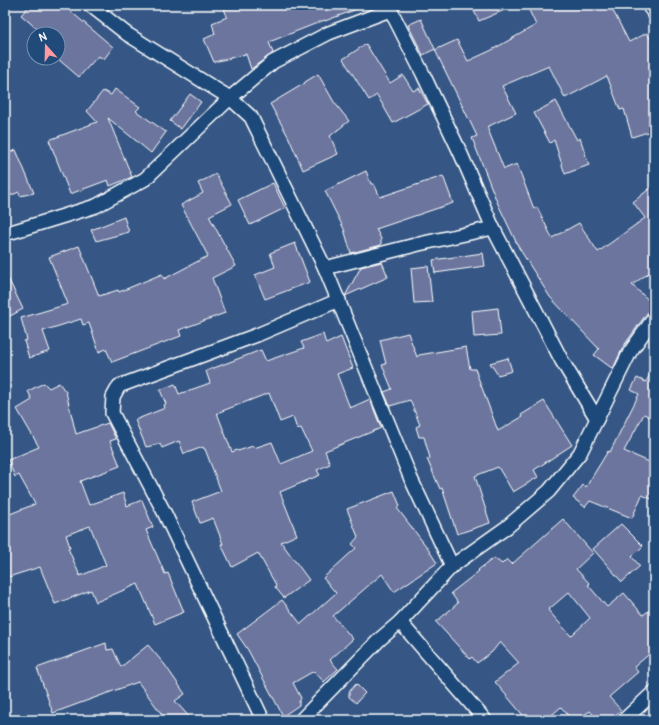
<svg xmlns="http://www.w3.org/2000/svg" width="659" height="725" viewBox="0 0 659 725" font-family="Pangolin,sans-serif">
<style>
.building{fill:#6c759e;stroke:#fff;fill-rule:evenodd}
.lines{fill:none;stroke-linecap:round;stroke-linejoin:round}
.minor-casing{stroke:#fff;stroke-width:16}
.minor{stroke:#1f4a7a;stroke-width:13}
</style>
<rect width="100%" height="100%" fill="#365785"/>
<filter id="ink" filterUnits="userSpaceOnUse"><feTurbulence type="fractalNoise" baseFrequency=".025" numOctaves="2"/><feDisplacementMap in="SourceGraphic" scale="8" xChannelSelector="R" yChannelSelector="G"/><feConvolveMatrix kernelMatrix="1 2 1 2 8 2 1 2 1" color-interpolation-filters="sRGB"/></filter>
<g filter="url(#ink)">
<g class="building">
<polygon points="30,5 63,5 113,47 104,59 98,56 79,77 58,59 58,34 43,34 21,15"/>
<polygon points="232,5 365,5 365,6 325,21 325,20 269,42 273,53 251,69 246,54 214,62 204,39 215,34 212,23 227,17 224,8"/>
<polygon points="471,5 516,5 479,21"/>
<polygon points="536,5 610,5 629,42 647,33 654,46 654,75 650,77 654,89 654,130 632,137 624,109 620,110 607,76 565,98 549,66 502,86 516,113 487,127 504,169 517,164 534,209 537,207 552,238 579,223 598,252 645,218 633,202 654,185 654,269 632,285 654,305 654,310 647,313 623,347 613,369 594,355 599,349 550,297 519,248 497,202 472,138 477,136 435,50 457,40 468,61 490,51 536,25 528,8"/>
<polygon points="421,19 435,49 423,55 408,25"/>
<polygon points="366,44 390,83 403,75 413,91 419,88 428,104 393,123 377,95 369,100 343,59"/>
<polygon points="318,74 334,102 349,121 330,136 338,154 303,170 288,136 270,104 305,83 305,82"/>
<polygon points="115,89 140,107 136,111 166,132 151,153 108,118 132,177 110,186 108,180 70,194 49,140 97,122 87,111 103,91 111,95"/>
<polygon points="190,94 201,102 181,129 170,121"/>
<polygon points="556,101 577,140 580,138 589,165 565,174 554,140 550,143 534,113"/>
<polygon points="16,150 34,193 20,196 19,192 5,198 5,154"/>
<polygon points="366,171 371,184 374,184 380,197 443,176 453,203 376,229 381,239 381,245 351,253 344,229 325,191"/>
<polygon points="216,174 232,204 209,216 236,266 212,278 225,313 179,330 181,336 112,362 106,349 99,352 89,323 83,325 81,319 43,331 50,351 29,358 24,341 27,340 21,318 68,304 49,257 79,246 99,296 118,290 119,292 162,274 164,279 208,256 181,205 203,193 198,183"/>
<polygon points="273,183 285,208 250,225 238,200"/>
<polygon points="124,217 129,232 96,241 91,230"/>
<polygon points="295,243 310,282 265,299 255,275 275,267 270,253"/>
<polygon points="483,253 485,266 435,273 433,260"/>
<polygon points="382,262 388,277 345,296 361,267"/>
<polygon points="428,266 432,302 414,303 411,268"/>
<polygon points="5,272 23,309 10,316 5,304"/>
<polygon points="498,308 501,335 474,337 472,311"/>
<polygon points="408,333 417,357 419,355 466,347 470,369 475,369 498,431 522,417 521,415 544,401 572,445 534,470 538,477 513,492 498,467 475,476 490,523 457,534 442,488 440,489 427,459 430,458 424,437 419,437 416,427 420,425 410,400 390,406 384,392 392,389 382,365 386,364 380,340"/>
<path d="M323 334 326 344 341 337 353 368 337 374 350 408 370 399 381 428 325 451 330 464 317 470 320 475 280 492 297 535 281 542 309 580 284 598 275 587 276 585 258 553 232 567 221 544H223L213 518 200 523 192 502 221 491 205 449H204L203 447 184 454 179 441 162 448 160 444 146 447 135 420 165 408 164 405 166 404 160 390 175 384 179 394 210 383 206 371 261 350 266 361 304 348 301 342ZM269 393 280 422 293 417 297 429 301 428 312 451 281 464 272 442 254 448 253 446 238 451 237 450 232 452 217 413Z"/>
<polygon points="508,358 512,371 498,375 490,363"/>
<polygon points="654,366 654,419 644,414 624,451 654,464 654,500 642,495 632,518 590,501 585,507 573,498 583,485 586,487 608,451 610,452 639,394 631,390 637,378 646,382"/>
<path d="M44 383 49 388 59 383 66 392 76 434 108 423 116 439 110 441 120 466 80 481 89 505 123 493 127 506 142 500 153 527 146 530 165 574 168 573 184 612 155 624 138 584 96 602 91 590 55 604 40 567 5 578V516L35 504 19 475 15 477 8 460 39 447 17 409 32 400 28 391ZM90 526 106 565 80 576 68 548 70 547 66 535Z"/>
<polygon points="394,491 400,506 397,508 426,546 437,563 394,592 382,574 333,616 353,639 330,660 338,669 324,682 314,671 293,683 301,698 299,702 299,705 283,716 248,650 237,634 282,600 301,624 336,593 323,578 356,548 352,544 358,537 347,509"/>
<path d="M563 519 593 553 576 569 590 584 588 585 607 607 624 593 643 615 654 607V650L634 667 638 672 609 697 621 710 609 720H598L590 711 576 720H572L561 707 546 720H527L495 682 519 663 500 642 492 652 477 663 472 657 470 659 436 622 458 603 451 593 479 571 478 570 494 558 502 564 507 559 512 564ZM569 592 590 618 571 636 548 610Z"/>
<polygon points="621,524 643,546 632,557 640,566 622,582 593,549"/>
<polygon points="106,643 107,650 113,649 121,667 148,645 165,665 185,694 175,701 192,720 166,720 138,682 53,713 37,668"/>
<polygon points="356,684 365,693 356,703 349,697 349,692"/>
</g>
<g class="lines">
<defs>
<g id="minor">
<polyline points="90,5 127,34 230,98 251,117 325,268 411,479 452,566"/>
<polyline points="388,5 423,74 460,152 493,228 562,361 597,419"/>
<polyline points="648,5 654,13"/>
<polyline points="5,234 96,206 145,179 230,98 273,62 329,33 390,10"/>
<polyline points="325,268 419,244 493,228"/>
<polyline points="400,622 485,720"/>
<polyline points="263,720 164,512 112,413 113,397 119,386 257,335 339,300"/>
<polyline points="301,720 380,639 400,622 452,566 507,527 549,491 580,453 630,352 654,318"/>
<polyline points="624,720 654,692"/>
</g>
</defs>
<use href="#minor" class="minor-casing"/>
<use href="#minor" class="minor"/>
</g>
</g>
<rect width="659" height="725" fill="none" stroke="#1f4a7a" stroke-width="20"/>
<rect x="10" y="10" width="639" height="705" fill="none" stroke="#fff" stroke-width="1.5" filter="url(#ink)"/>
<g transform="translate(46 46) rotate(340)"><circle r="19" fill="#1f4a7a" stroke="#7992af"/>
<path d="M0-3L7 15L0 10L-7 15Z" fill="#ff9aa2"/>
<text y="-6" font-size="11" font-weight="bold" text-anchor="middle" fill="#ffffff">N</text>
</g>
</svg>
